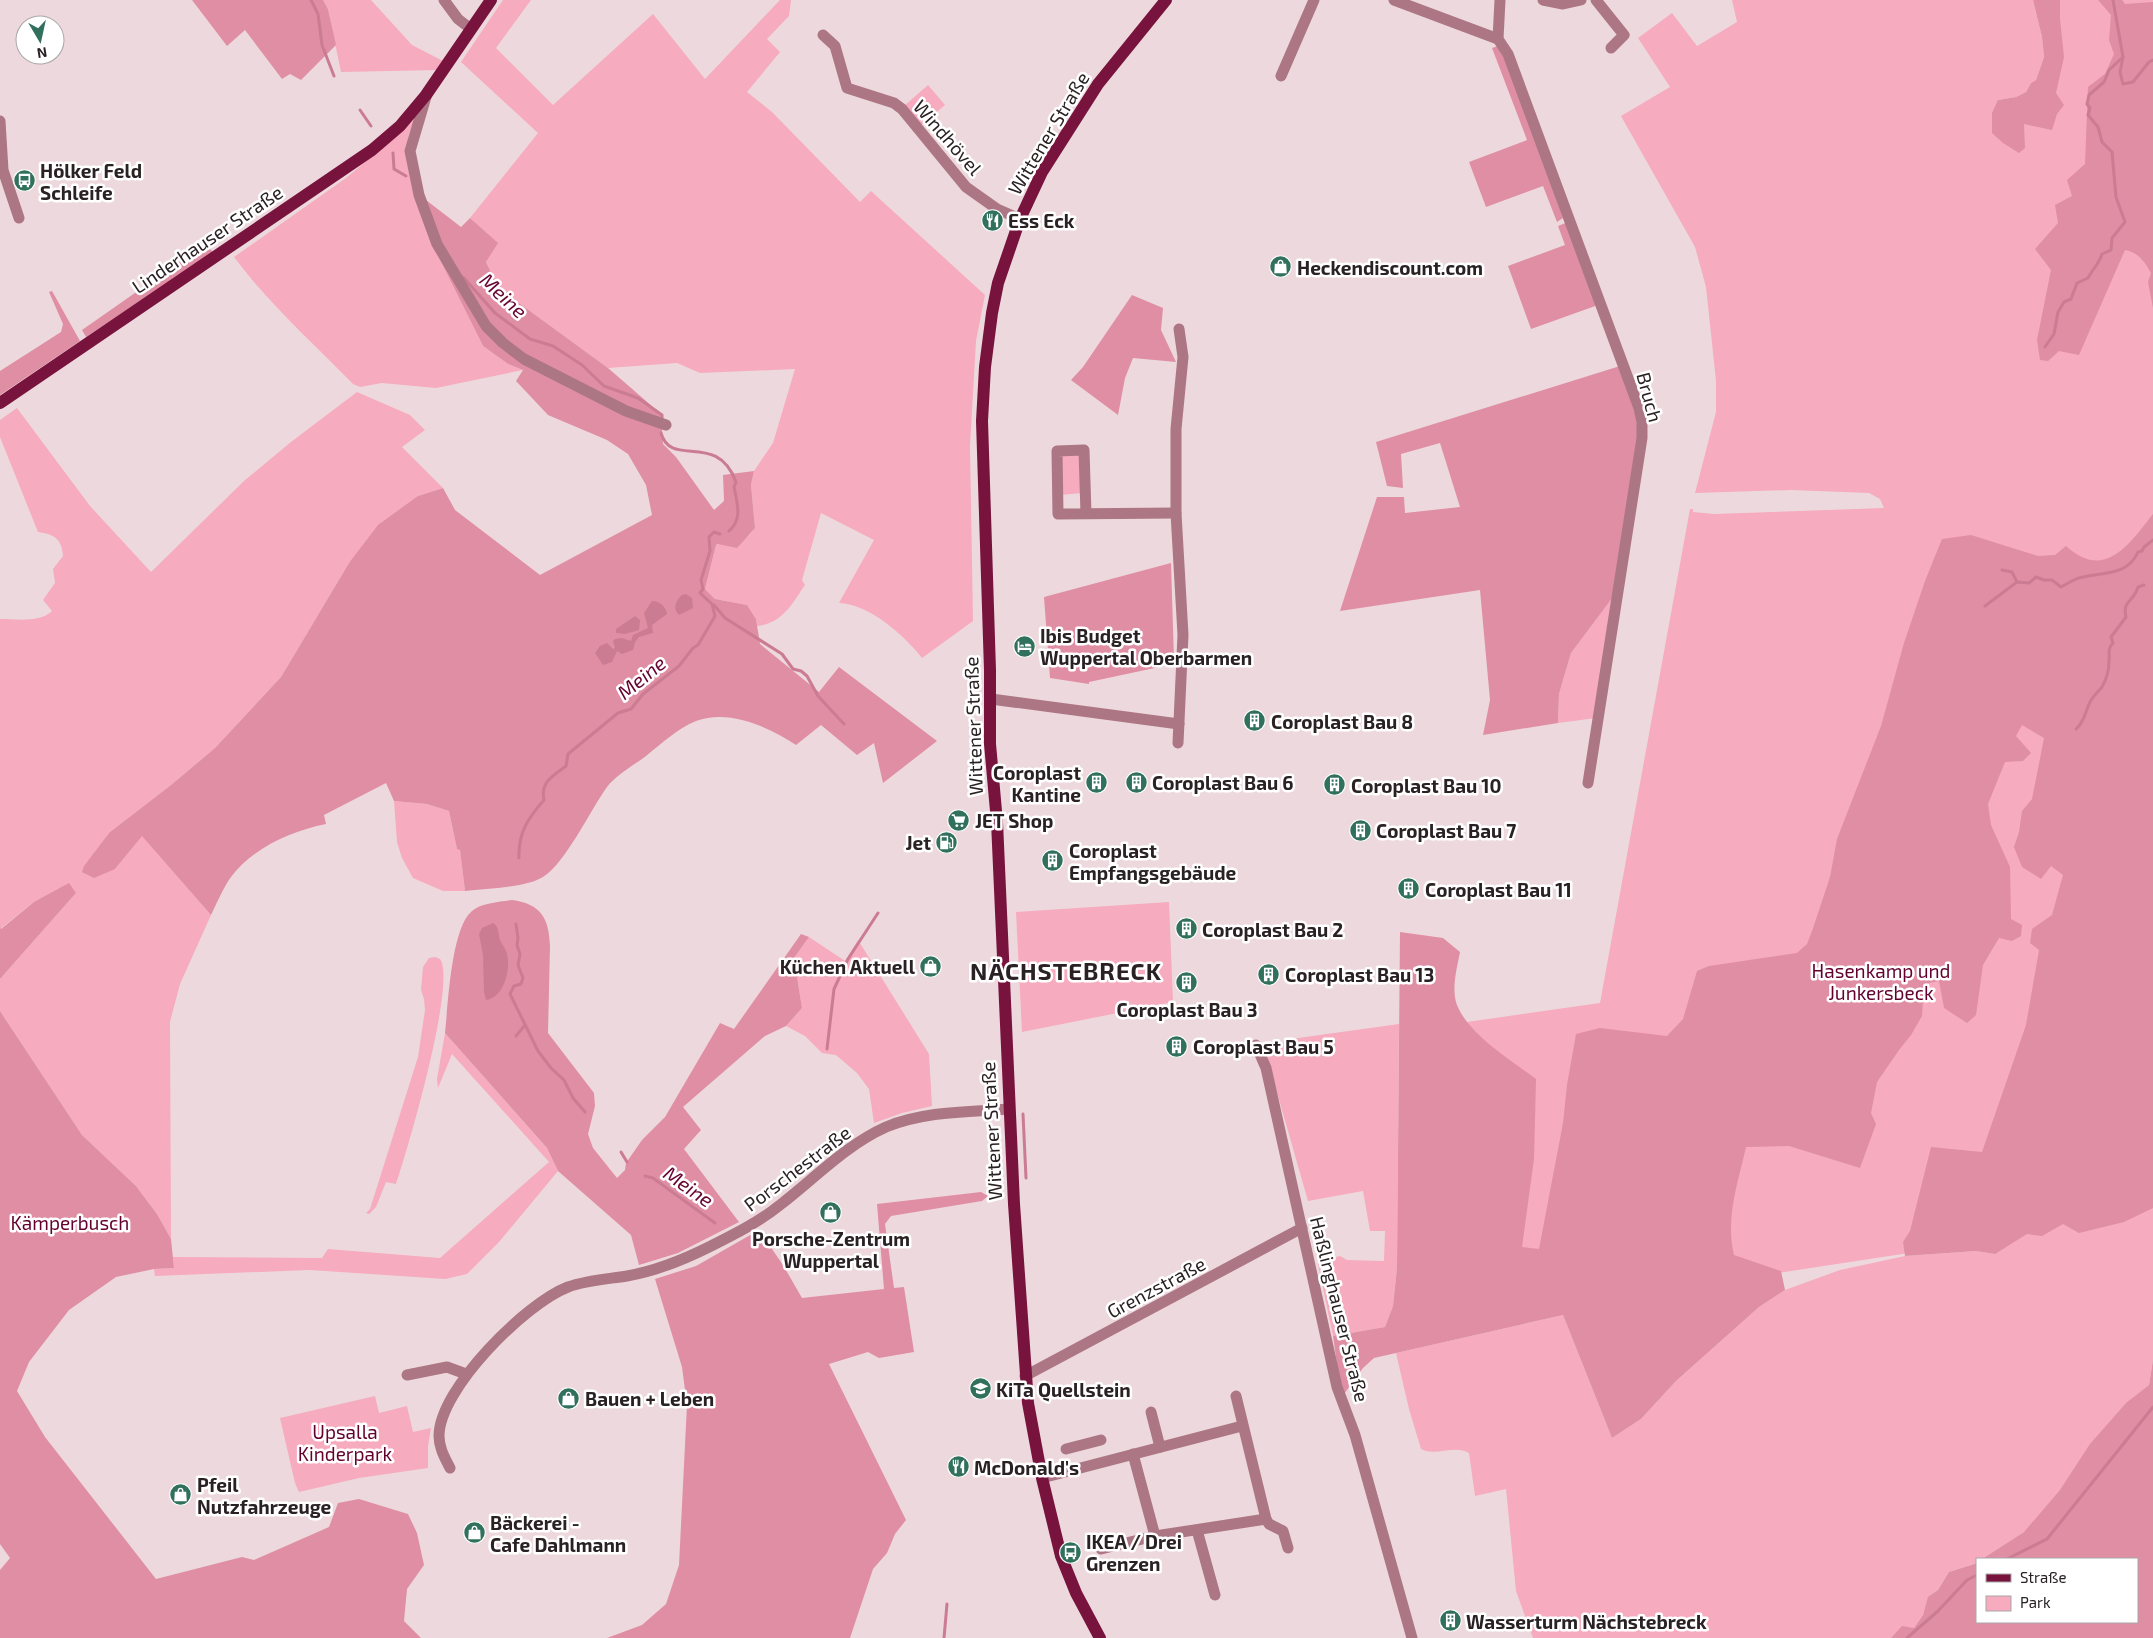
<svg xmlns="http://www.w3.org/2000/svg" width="2153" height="1638" viewBox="0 0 2153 1638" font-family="'Exo 2',sans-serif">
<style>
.green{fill:#f6abbf}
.forest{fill:#df8ea4}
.water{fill:#cb7c92}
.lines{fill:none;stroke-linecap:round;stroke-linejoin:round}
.stream{stroke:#cb7c92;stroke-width:3}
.minor{stroke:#ad7684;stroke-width:11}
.major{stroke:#78133d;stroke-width:12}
.labels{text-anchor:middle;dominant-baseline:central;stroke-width:5;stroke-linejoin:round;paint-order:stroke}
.street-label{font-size:19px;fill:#292123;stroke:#fff}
.poi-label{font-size:19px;font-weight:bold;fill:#292123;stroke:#fff;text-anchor:start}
.park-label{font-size:19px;fill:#63002e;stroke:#fff}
.water-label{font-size:20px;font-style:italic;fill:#670431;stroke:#fff}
.district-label{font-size:24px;font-weight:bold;letter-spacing:1px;fill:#292123;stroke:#fff}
</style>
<rect width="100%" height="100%" fill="#edd9dd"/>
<g class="green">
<polygon points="323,0 371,0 412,45 445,62 439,70 341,72 328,9"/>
<path d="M503 0H531L496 48 553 105 653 14 705 79 780 0H791L789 16 767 39 780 52 747 92 772 112 860 202 871 191 985 295 976 341 970 446 973 621 922 658C904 635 869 604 839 603L874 540 821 513 802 580 805 585C792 604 783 623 757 626L756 619 747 605 715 599 705 589 716 545 749 535 755 528 751 485 754 471 773 443 795 369 700 373 677 363 608 368 519 303 496 282 486 262 497 243 470 218 538 133 461 62Z"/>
<path d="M1732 0H2033L2042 37 2044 57 2036 80 2031 83 2026 92 2016 97 1998 100 2011 132 2048 89 2047 0H2153V1360L2149 1385 2127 1402 2153 1638 1977 1622H2137V1559L2024 1532 1982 1559H1977L1976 1563 1949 1572 1938 1590 1929 1597 1923 1615 1914 1628 1902 1627 1891 1638H1533L1516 1591 1506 1489 1475 1496 1469 1453C1454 1444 1436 1457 1421 1449L1409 1409 1396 1353 1563 1315 1612 1438 1641 1419 1676 1381 1759 1307 1785 1290 1840 1270 1905 1256 1976 1251 1995 1254 1994 1240 1647 1293 1407 1333 1404 1031 1600 1003 1690 509H1693V512L1714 514 1884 508 1880 499 1869 493 1791 490 1695 493 1716 412V381L1706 287 1695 247 1621 116 1670 87 1638 38 1672 13 1697 46 1737 22Z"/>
<polygon points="928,85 945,105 920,126 904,106"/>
<path d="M418 112 409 134 406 152 441 262 483 346 508 364 523 370 436 388 382 383 360 387 353 384C313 343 268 303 234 257L346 178 377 152Z"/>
<path d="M357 392 410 415 425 430 402 447 443 488 418 496 349 563 281 677 215 748 171 785 110 832 115 869 142 835 211 915 180 984 170 1022 171 1239 157 1214 136 1186 82 1135 0 1011V979L76 893 34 902 0 929V619C17 619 39 623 52 611L43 600 55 583 53 569 63 556C62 539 54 534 38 532L0 437V420L17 408 90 506 151 572 244 481 291 442Z"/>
<polygon points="1075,453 1081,457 1082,493 1060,495 1062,455"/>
<polygon points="1613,597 1596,718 1558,723 1559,694 1571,653"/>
<polygon points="394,801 427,804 449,811 457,849 460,849 465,891 443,891 413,878 402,858 397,842"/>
<polygon points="1169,902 1173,1002 1022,1032 1016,912"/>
<polygon points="809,937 845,961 858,940 929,1054 932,1106 902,1113 874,1123 869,1089 857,1073 836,1055 822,1053 805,1036 786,1026 802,1008 794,958"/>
<path d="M435 957 440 959C457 981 407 1153 396 1184L386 1182 376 1207 369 1214 366 1213 370 1209 418 1057 425 1010 424 999 421 990 423 967 429 958Z"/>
<polygon points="1399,1024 1397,1268 1393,1306 1385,1327 1333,1336 1318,1264 1322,1260 1340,1256 1347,1260 1384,1261 1385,1231 1370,1231 1363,1191 1308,1201 1266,1054 1274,1045 1291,1039"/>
<polygon points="445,1033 547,1148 558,1171 499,1242 467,1274 445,1279 310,1270 155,1276 154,1269 174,1268 173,1257 322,1258 328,1249 440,1258 549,1162 452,1054 438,1088 437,1079"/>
<polygon points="375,1396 379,1413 407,1406 413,1432 431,1428 428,1446 428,1468 359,1478 299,1492 295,1483 280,1418"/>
</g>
<g class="forest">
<polygon points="192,0 323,0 328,9 336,45 301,80 290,74 282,79 245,30 227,46"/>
<polygon points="2033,0 2060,0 2060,19 2064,57 2056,93 2064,105 2057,114 2052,130 2024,124 2025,148 2019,153 2003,143 1992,133 1992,113 1998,100 2016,97 2026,92 2031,83 2036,80 2044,57 2042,37"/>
<path d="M2098 0H2122L2125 4 2153 2V308L2148 282 2151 273C2145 262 2138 252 2125 250L2079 355 2059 351 2048 361 2040 360 2037 340 2051 270 2035 249 2058 223 2055 205 2072 196 2067 180 2085 164 2088 87 2105 74 2114 54 2109 40 2111 15Z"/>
<polygon points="1498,46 1501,46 1563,218 1557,222 1543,186 1486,207 1469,162 1527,140 1492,48"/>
<path d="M426 200 461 227 470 218 498 243 486 262 496 282 519 303 608 368 661 414 663 444 676 457 714 510 724 501 723 475 754 471 751 485 755 528 737 548 718 544 716 545 705 589 715 599 747 605 756 619 760 644 819 692 839 667 937 741 883 783 874 743 857 755 821 725 796 745C768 727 730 709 696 721 678 728 661 744 646 756 634 765 616 775 607 787 591 809 565 864 543 877 525 888 487 888 465 891L460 850 457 849 449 811 427 804 394 801 386 783 324 815 326 824C291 831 253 848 231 877 223 888 217 903 211 915L142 836 115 869 94 878 82 872 84 866 110 832 171 785 215 748 281 677 349 563 378 525 418 496 443 488 455 510 540 575 652 515 646 485 628 454 607 440 548 415 516 381 523 370 508 364 483 346 441 262Z"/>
<polygon points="1568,222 1598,305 1531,329 1508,266 1565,245 1558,226"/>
<polygon points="205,244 213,252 86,337 82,330"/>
<polygon points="52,291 80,341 0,395 0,371 61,332 63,324 49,292"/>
<polygon points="1132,295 1163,308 1161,330 1176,362 1133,358 1125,378 1118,415 1071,380 1083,367"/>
<polygon points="1620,366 1636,413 1638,437 1613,597 1571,653 1559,694 1558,723 1483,735 1490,700 1480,590 1340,611 1377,497 1404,497 1405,513 1460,507 1440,443 1401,454 1403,488 1387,486 1376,442"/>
<path d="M2153 514V1208L2124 1222 2079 1233 2063 1224 2042 1236 2027 1234 1995 1254 1976 1251 1905 1256 1903 1242 1910 1231 1931 1147 1982 1152 2026 1025 2039 950 2030 943 2032 929 2052 915 2063 875 2051 866 2041 879 2022 867 2014 847 2019 832 2022 811 2032 799 2044 738 2022 725 2016 736 2031 753 2023 761 2005 762 1988 804 1991 825 2010 867 2011 919 2022 925 2021 936 2012 941 1999 938 1983 965 1976 1015 1967 1023 1944 1008 1939 981 1924 984 1922 1016 1911 1035 1899 1050 1877 1082 1871 1113 1876 1124 1860 1168 1789 1146 1746 1147C1738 1183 1725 1218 1734 1255L1781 1271 1785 1290 1759 1307 1676 1381 1641 1419 1612 1438 1563 1315 1374 1358 1363 1368 1344 1394 1339 1378 1333 1336 1385 1327 1393 1306 1397 1268 1400 932 1443 938 1460 952C1457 968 1451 989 1457 1005 1469 1035 1511 1060 1536 1079L1534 1159 1522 1247 1539 1249 1563 1123 1567 1085 1576 1034 1600 1028 1667 1036 1683 1019 1697 971 1709 966 1797 953 1807 944 1812 931 1830 877 1837 839 1881 726 1904 643 1925 581 1942 539 1971 535 2038 556 2055 555 2066 546C2105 582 2130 543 2153 514Z"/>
<polygon points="1171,563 1174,660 1165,660 1164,666 1089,682 1089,684 1050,678 1044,597"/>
<polygon points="69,883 76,893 0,979 0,927 1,929 34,902"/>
<path d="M512 900C541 904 549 918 550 946L548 1033 594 1093 595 1106 588 1134 593 1148 617 1178 625 1170 626 1163 642 1140 665 1117 720 1023 734 1029 801 934 809 937 794 958 802 1008 786 1026 765 1036 683 1107 701 1130 684 1149 739 1222 678 1253 639 1265 631 1235 558 1171 547 1148 445 1033C448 1006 451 928 472 911 481 903 500 902 512 900Z"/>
<polygon points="0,1011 82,1135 136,1186 157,1214 171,1239 174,1268 154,1269 116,1277 69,1310 29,1362 17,1391 45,1437 156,1579 242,1557 254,1560 329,1527 338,1503 359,1499 408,1514 417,1533 424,1565 407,1589 404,1621 421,1638 0,1638 0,1570 10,1558 0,1544"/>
<polygon points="981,1192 988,1196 982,1201 891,1216 885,1224 894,1288 904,1287 914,1352 879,1358 868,1352 829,1364 906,1520 895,1534 887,1553 873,1569 850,1638 607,1638 642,1625 666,1604 679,1565 687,1405 682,1367 655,1279 696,1266 759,1230 783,1265 802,1298 884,1289 877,1204"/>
<polygon points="2153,1360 2153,1638 1891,1638 1902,1626 1914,1628 1923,1615 1928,1597 1938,1590 1949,1572 1977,1563 1977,1622 2137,1622 2137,1559 1982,1559 2024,1532 2060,1490 2090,1444 2127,1402 2149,1385"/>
</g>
<g class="water">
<path d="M682 595 686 594 692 598 693 608 679 615C672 609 676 600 682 595Z"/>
<path d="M652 601C660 601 666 607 667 614L652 625 653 633 639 637 635 642 633 650 622 654 617 651 612 662 603 665 595 653 600 646 607 643 613 649 615 648 613 641 615 639 622 638 631 641 633 635 648 628 644 613Z"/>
<polygon points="635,616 640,620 639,630 625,634 616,633 616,629"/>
<path d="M493 923C499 927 498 933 500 940 502 945 506 949 507 954 511 969 504 998 486 1000L484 992 483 955 479 934 482 928Z"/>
</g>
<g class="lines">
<g class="stream">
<polyline points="311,0 318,14 322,45 334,76"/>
<polyline points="2113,0 2123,57 2120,72 2123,84 2133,82 2149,62 2153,60"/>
<polyline points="360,110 371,126"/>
<polyline points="393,153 394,169 406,176"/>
<polyline points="463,277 495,313 530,339 553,346 582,365 604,386 638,398 662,415 662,420"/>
<path d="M2045 347 2054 334 2058 312 2064 302 2071 299 2077 283 2088 278C2092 270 2099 264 2102 254L2111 250 2112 238 2125 222 2116 197 2112 152 2102 142 2098 127 2088 115 2090 108 2087 104 2089 95 2104 82 2109 70 2123 57"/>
<path d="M661 433C671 469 717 430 736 482L734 487C737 503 743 519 729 531"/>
<polyline points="2002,570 2012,572 2017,582"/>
<polyline points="714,605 725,618 782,654 793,669 801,671 807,676 818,696 844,724"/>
<path d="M1985 606 2017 582 2029 583 2036 577 2044 580H2052L2061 587C2069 583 2075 578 2083 577 2106 572 2128 575 2138 552L2142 551 2144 547 2153 540"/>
<path d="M2076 729C2085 721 2085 712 2090 702 2093 696 2098 692 2102 687 2106 680 2109 669 2109 661 2110 654 2107 649 2113 643L2111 637 2126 617C2122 600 2134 602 2138 587L2144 585"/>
<path d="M519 858C518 833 528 818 544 800 540 782 553 776 566 766L568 754 618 713 631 709 643 694 679 666 693 648 698 645 715 616 712 604 700 593 703 589 701 580 710 551 709 537 714 532 720 534"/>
<polyline points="516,924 518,938 517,945 520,954 518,965 523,978 521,984 514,986 510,994 538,1051 551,1068 564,1080 573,1098 585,1112"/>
<polyline points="516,1036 525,1025"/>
<polyline points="827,1049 834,989 848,959 878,913"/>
<polyline points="1023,1114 1026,1178"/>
<polyline points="621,1152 627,1162"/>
<polyline points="645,1176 653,1178 715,1223"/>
<polyline points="2007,1559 2047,1539 2153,1407"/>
<polyline points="944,1638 947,1604"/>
<polyline points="1907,1638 1938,1611 1967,1580 1977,1575"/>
</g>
<g class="minor">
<polyline points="444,0 458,19 471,29"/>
<polyline points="1394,0 1498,39"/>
<polyline points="1500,0 1498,39 1508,54 1639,408 1642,422 1642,438 1588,783"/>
<polyline points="1543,0 1563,4 1581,0"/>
<polyline points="1596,0 1624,35 1611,48"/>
<polyline points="823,35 835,46 847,88 894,103 902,109 966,187 997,209 1020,219"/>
<polyline points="1281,76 1314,0"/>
<polyline points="426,97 410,151 419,195 437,244 486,326 503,343 524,359 626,411 666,425"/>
<polyline points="0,121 3,170 19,218"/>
<polyline points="1086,514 1084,450 1057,451 1058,514 1176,513"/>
<polyline points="991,699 1179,724"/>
<polyline points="1178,743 1183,635 1176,513 1176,429 1183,357 1179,329"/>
<polyline points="1256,1045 1266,1068 1337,1387 1355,1435 1412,1638"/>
<polyline points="407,1375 447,1367 466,1374"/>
<polyline points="1025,1376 1302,1228"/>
<polyline points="1236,1396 1266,1519 1269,1524 1283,1531 1288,1548"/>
<polyline points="1151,1412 1160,1447"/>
<polyline points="1066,1449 1101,1440"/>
<polyline points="1133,1454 1155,1536"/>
<path d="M450 1468C445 1458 439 1448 439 1436 439 1389 526 1303 568 1287 587 1280 608 1279 627 1276 656 1271 683 1260 709 1247 733 1235 759 1222 780 1205 815 1178 846 1145 886 1127 925 1111 968 1112 1009 1109"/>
<polyline points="1042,1478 1242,1426"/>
<polyline points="1197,1530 1215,1595"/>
<polyline points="1101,1549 1155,1536 1266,1519"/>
</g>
<g class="major">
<polyline points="0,403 372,150 400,126 426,95 491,0"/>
<polyline points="1100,1638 1076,1593 1061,1556 1042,1478 1028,1403 1014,1204 997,822 990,744 990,670 982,421 985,367 992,313 998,283 1020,219 1042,172 1098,84 1166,0"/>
</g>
</g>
<defs>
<symbol id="bus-disc" viewBox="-11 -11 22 22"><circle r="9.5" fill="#31705c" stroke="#fff"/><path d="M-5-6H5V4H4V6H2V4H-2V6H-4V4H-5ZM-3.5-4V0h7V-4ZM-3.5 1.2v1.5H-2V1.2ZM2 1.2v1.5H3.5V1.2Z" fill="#fff"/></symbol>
<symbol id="restaurant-disc" viewBox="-11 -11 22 22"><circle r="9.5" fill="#31705c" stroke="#fff"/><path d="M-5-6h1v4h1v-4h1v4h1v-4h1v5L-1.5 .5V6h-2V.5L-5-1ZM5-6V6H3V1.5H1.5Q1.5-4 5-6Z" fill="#fff"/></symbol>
<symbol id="shop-disc" viewBox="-11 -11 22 22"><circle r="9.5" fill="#31705c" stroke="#fff"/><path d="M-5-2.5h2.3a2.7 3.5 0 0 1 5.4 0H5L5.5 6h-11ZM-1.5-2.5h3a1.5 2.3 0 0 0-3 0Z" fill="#fff"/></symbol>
<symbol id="hotel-disc" viewBox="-11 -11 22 22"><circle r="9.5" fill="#31705c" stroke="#fff"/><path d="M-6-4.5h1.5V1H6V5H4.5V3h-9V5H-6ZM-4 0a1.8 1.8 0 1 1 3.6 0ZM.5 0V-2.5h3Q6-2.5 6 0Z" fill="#fff"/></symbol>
<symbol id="building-disc" viewBox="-11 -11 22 22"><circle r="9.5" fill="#31705c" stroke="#fff"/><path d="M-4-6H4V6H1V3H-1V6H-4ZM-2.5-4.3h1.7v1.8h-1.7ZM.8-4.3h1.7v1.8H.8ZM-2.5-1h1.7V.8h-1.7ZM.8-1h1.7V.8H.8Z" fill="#fff"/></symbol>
<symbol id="supermarket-disc" viewBox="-11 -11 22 22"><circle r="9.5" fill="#31705c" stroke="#fff"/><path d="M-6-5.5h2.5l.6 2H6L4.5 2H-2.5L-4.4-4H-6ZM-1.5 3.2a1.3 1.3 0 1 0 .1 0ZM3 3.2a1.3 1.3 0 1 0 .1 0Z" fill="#fff"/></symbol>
<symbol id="fuel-disc" viewBox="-11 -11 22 22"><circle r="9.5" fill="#31705c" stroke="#fff"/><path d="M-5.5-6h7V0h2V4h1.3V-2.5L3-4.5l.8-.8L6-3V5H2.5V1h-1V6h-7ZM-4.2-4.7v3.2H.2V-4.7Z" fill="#fff"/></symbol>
<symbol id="school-disc" viewBox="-11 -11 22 22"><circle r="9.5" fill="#31705c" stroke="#fff"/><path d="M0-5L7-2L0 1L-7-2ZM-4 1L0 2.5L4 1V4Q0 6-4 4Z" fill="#fff"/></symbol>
</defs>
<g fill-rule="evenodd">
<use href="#bus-disc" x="12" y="168" width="25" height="25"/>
<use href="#restaurant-disc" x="980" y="208" width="25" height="25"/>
<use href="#shop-disc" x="1268" y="254" width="25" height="25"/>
<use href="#hotel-disc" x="1012" y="634" width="25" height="25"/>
<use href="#building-disc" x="1242" y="708" width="25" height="25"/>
<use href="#building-disc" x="1124" y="770" width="25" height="25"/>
<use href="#building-disc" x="1084" y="770" width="25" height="25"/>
<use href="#building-disc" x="1322" y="772" width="25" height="25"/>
<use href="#supermarket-disc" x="946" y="808" width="25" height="25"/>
<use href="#building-disc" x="1348" y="818" width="25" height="25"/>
<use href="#fuel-disc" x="934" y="830" width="25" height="25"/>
<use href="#building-disc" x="1040" y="848" width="25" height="25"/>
<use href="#building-disc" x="1396" y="876" width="25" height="25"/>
<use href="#building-disc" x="1174" y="916" width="25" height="25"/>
<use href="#shop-disc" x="918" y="954" width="25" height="25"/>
<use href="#building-disc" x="1256" y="962" width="25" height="25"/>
<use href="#building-disc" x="1174" y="970" width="25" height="25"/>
<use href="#building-disc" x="1164" y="1034" width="25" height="25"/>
<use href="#shop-disc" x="818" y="1200" width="25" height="25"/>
<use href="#school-disc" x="968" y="1376" width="25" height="25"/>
<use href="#shop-disc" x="556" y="1386" width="25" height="25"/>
<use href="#restaurant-disc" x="946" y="1454" width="25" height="25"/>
<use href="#shop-disc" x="168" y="1482" width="25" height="25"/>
<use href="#shop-disc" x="462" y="1520" width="25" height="25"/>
<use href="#bus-disc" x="1058" y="1540" width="25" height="25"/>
<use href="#building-disc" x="1438" y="1608" width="25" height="25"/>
</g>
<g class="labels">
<g class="street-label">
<text transform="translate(1048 133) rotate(-59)">Wittener Straße</text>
<text transform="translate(948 137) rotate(49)">Windhövel</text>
<text transform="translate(207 239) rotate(-34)">Linderhauser Straße</text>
<text transform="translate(1650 397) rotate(75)">Bruch</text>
<text transform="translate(973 726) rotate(-92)">Wittener Straße</text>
<text transform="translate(991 1131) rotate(-93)">Wittener Straße</text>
<text transform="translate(797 1168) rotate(-37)">Porschestraße</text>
<text transform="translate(1156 1287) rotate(-28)">Grenzstraße</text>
<text transform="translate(1340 1309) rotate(76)">Haßlinghauser Straße</text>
</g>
<g class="poi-label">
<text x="40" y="170">Hölker Feld<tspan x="40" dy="22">Schleife</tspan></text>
<text x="1008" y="220">Ess Eck</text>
<text x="1297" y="267">Heckendiscount.com</text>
<text x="1040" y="635">Ibis Budget<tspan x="1040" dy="22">Wuppertal Oberbarmen</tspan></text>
<text x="1271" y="721">Coroplast Bau 8</text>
<text x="1081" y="772" text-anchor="end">Coroplast<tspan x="1081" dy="22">Kantine</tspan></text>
<text x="1152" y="782">Coroplast Bau 6</text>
<text x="1351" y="785">Coroplast Bau 10</text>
<text x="975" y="820">JET Shop</text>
<text x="1376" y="830">Coroplast Bau 7</text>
<text x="931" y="842" text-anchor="end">Jet</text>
<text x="1069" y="850">Coroplast<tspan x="1069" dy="22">Empfangsgebäude</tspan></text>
<text x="1425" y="889">Coroplast Bau 11</text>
<text x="1202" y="929">Coroplast Bau 2</text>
<text x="915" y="966" text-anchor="end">Küchen Aktuell</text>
<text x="1285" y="974">Coroplast Bau 13</text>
<text x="1187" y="1009" text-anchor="middle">Coroplast Bau 3</text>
<text x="1193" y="1046">Coroplast Bau 5</text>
<text x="831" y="1238" text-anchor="middle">Porsche-Zentrum<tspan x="831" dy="22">Wuppertal</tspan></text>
<text x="996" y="1389">KiTa Quellstein</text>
<text x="585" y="1398">Bauen + Leben</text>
<text x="974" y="1467">McDonald's</text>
<text x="197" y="1484">Pfeil<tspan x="197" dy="22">Nutzfahrzeuge</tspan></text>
<text x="490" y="1522">Bäckerei -<tspan x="490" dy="22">Cafe Dahlmann</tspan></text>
<text x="1086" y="1541">IKEA / Drei<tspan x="1086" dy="22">Grenzen</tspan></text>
<text x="1466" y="1621">Wasserturm Nächstebreck</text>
</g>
<g class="park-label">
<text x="1881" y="970">Hasenkamp und<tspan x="1881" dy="22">Junkersbeck</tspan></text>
<text x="70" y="1222">Kämperbusch</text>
<text x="345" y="1431">Upsalla<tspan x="345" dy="22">Kinderpark</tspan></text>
</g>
<g class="water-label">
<text transform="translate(504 295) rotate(43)">Meine</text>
<text transform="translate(641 677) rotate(-39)">Meine</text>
<text transform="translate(689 1186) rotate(35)">Meine</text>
</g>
<g class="district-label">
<text x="1066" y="970">NÄCHSTEBRECK</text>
</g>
</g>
<rect x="1976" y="1558" width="162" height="65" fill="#ffffff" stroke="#a9a6a7"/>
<rect x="1986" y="1574" width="25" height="8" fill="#78133d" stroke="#a9a6a7"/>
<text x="2020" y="1583" font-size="15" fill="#292123">Straße</text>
<rect x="1986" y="1596" width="25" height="15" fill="#f6abbf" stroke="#a9a6a7"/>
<text x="2020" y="1608" font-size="15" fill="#292123">Park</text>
<g transform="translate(40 40) rotate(171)"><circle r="24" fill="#ffffff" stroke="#a9a6a7"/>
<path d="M0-4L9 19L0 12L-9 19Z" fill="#31705c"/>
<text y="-8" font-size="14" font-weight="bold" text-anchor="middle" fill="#292123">N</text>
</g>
</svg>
